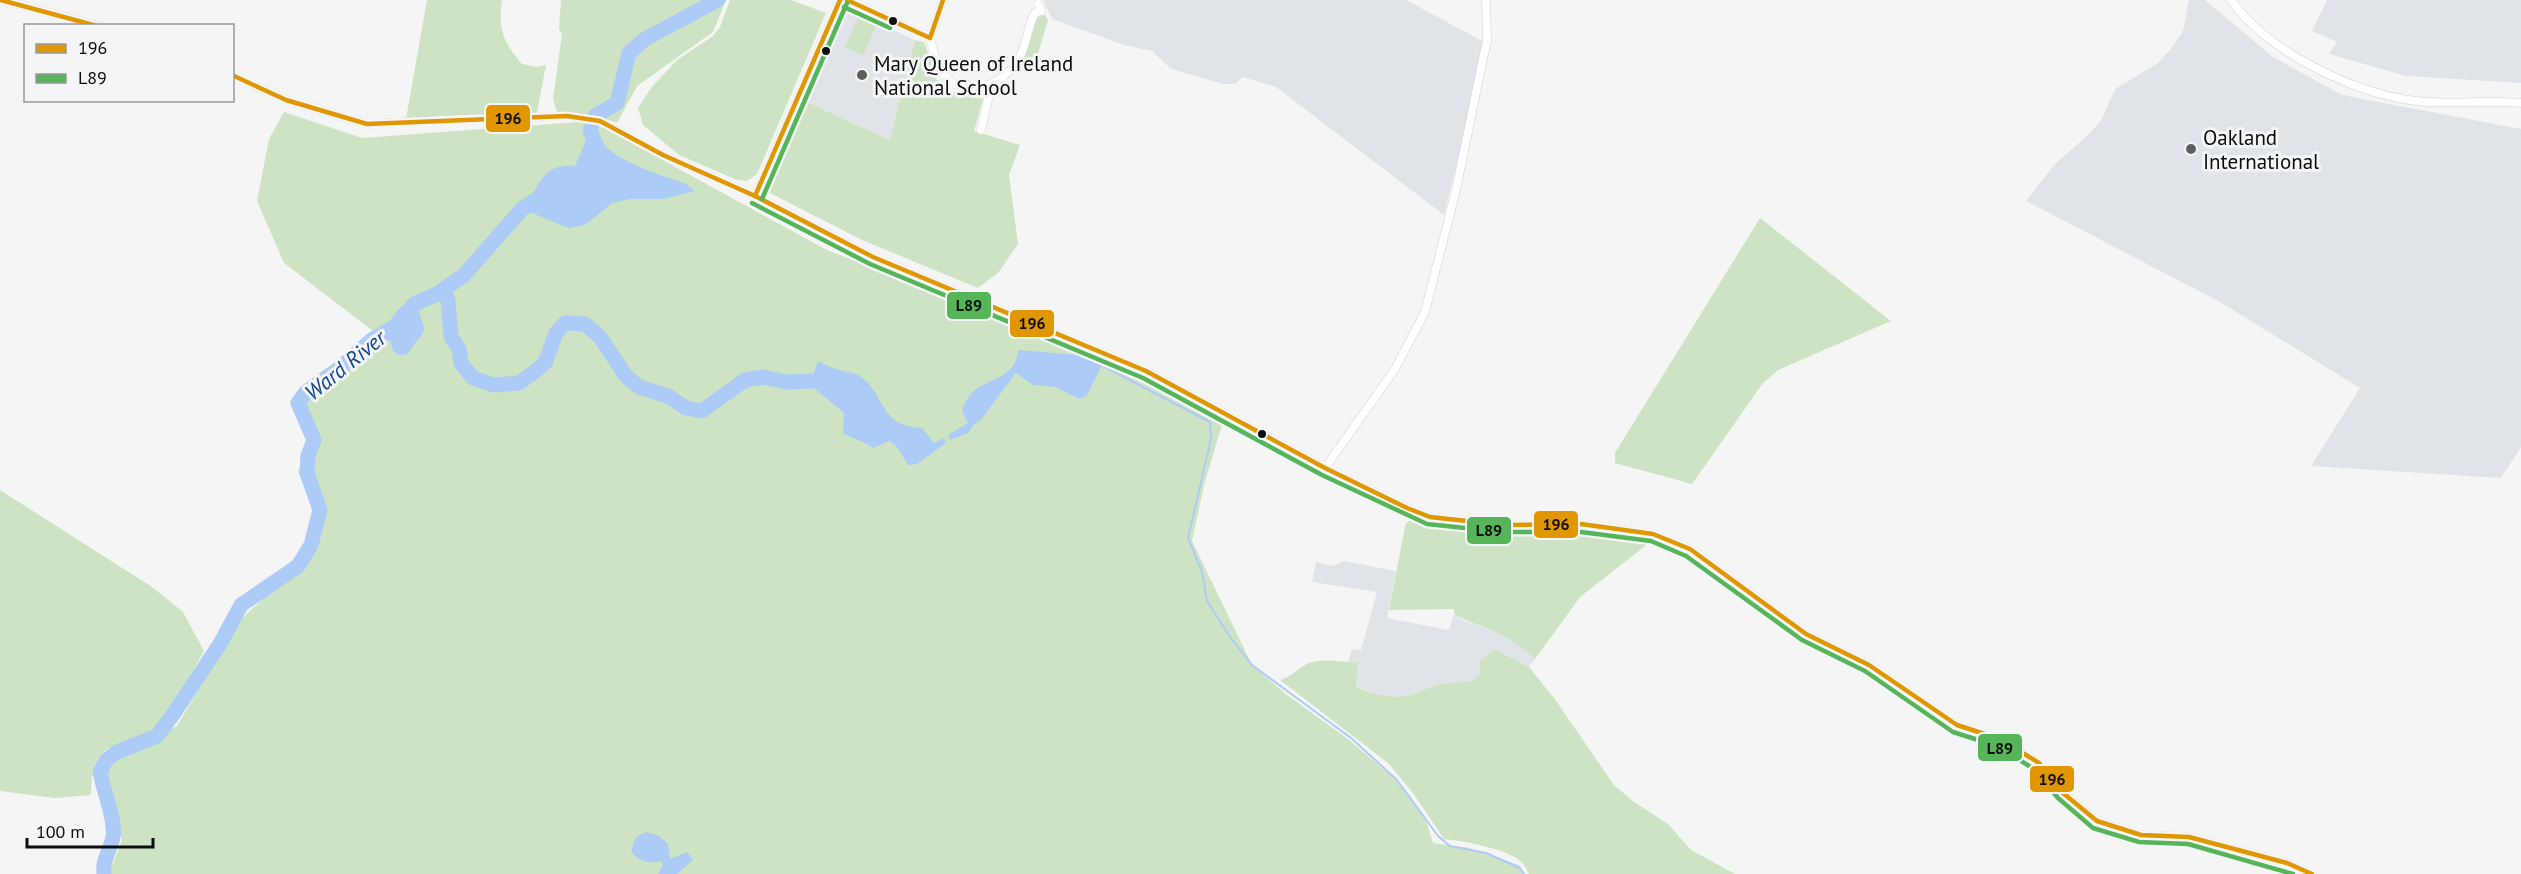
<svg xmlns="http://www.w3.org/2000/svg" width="2521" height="874" viewBox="0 0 2521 874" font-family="'PT Sans',sans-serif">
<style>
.built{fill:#e0e4e8}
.green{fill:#cde3c3}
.water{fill:#adcbf7}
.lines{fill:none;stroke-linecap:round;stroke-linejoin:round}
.stream{stroke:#adcbf7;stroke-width:2}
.river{stroke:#adcbf7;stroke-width:15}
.minor-casing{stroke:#d2d2d3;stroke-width:9}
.minor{stroke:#fefefe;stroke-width:8}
.bus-1-casing{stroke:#f4f5f7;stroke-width:9}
.bus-2-casing{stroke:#f4f5f7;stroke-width:9}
.bus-1{stroke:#e09701;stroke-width:4.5}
.bus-2{stroke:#56b559;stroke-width:4.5}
.bus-dot{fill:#0d0d0e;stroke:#f4f5f7;stroke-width:2}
.poi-dot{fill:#5e5e5f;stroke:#f4f5f7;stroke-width:2}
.labels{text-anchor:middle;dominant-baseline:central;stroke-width:6;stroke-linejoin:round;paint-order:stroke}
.poi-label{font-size:21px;fill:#0d0d0e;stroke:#f4f5f7;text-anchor:start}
.water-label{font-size:22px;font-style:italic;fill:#134890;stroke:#f4f5f7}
.line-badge{stroke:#f4f5f7;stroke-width:2}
.pale-badge-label{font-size:16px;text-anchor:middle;font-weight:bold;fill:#111}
</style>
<rect width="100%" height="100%" fill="#f5f5f6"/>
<g class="built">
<polygon points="1043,0 1406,0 1482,41 1484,54 1444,215 1276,87 1243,77 1235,84 1223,84 1171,69 1152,51 1124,45 1052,19"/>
<polygon points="2189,0 2205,0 2273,57 2342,95 2521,129 2521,447 2501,478 2311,466 2360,388 2220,302 2026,201 2055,164 2089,134 2102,119 2115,89 2158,63 2170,50 2183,31"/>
<polygon points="2327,0 2521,0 2521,83 2406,76 2329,54 2337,42 2312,31"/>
<polygon points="852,11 915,40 890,140 806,102 840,19"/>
<polygon points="1344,561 1396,571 1387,618 1449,630 1454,613 1464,621 1497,632 1515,643 1535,659 1529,667 1494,649 1480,674 1473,681 1438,684 1411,695 1392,697 1368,692 1356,685 1358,663 1348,663 1352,649 1361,650 1377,592 1312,582 1316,562 1333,566"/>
</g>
<g class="green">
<path d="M427 0H502C498 29 503 42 522 64L537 67 546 65 537 112 406 119Z"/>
<polygon points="561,0 726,0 713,32 637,86 617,123 595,115 557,112 553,99 562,34 559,29"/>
<polygon points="730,0 791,0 826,13 757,174 747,181 737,180 679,155 643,125 638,108 651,88 677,60 713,36 720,27"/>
<polygon points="1045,15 1048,20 1034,67 1023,64 1017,71 1015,69 1035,18"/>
<polygon points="858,18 876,26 863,55 845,47"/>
<polygon points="915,40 924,42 935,72 933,76 952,94 956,90 983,99 974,131 1020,145 1009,175 1018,244 998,273 978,288 862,240 770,193 767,188 768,177 802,100 890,140"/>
<polygon points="284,112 362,138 579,122 604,128 827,250 1093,352 1223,421 1204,485 1192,541 1252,665 1287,695 1348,739 1396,780 1426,820 1433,843 1469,848 1519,865 1523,874 109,874 122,840 98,761 177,726 239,621 305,560 316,515 298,472 314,436 302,406 373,331 284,263 257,201 269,139"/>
<polygon points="1760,218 1891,321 1778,370 1763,383 1692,484 1615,463 1615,453"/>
<path d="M0 490 152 587 183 612 204 651C191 673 179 698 163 719 131 759 91 724 91 795L55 798 0 791Z"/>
<path d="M1414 518C1451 528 1486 528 1524 529 1568 531 1611 532 1654 539L1580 597 1535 659C1523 649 1511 639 1496 632 1481 625 1467 623 1454 613V609L1389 610 1404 532 1406 523Z"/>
<path d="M1494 649 1529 667 1554 698 1614 785 1634 802 1668 824 1691 850 1735 874H1529C1527 870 1525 865 1521 862 1509 849 1463 841 1444 839L1413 793 1388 763 1280 680C1290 677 1296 671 1305 665 1319 657 1342 662 1358 663L1356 686 1368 692 1392 697 1411 695 1438 684 1473 681 1480 674V661Z"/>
</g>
<g class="water">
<path d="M590 131C615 162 650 171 686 184L695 191 663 199H630L612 203 585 225 569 228 522 209C541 188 539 163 575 166Z"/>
<path d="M422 295 426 303 420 306C417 315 424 321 424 330 423 335 411 347 408 354L399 355 393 351 390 341 383 338 381 331 388 327C393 310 407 302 422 295Z"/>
<path d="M1019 350 1091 356 1102 365 1087 395 1080 399 1055 387 1033 385 1016 373 980 421 974 424 968 433 950 440 948 435 968 423 962 411C971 378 1000 386 1014 364 1016 360 1018 354 1019 350Z"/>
<path d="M818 361C825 364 832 368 840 370 845 372 853 372 858 375 887 393 877 426 922 428L934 443 944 438 946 443 917 464 908 465C901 455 900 447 889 441L873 448C864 441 853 439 843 433L844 413 815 389 811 381Z"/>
<path d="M646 832 659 836 668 844 670 859 687 852 693 860 677 874H658L663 865 662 861C649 864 639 862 631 851L636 837Z"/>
</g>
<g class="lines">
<polyline class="stream" points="1101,365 1210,422 1211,439 1188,538 1202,572 1207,601 1230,637 1252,665 1351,738 1397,780 1438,836 1450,846 1486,853 1520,868 1524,874"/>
<g class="river">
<polyline points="598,149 590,131 595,116 617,103 629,53 645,39 718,0"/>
<polyline points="443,290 448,300 451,337 459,349 461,363 473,378 493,385 519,383 533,373 545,363 556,333 565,323 585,324 600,337 626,376 639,387 668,396 686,408 702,411 745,380 763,377 787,382 811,381"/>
<path d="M104 874C102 860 110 851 113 837 116 820 103 790 100 772L106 760 117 752 157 736 172 716 220 644 241 605 298 566 311 545 320 510 307 473 308 456 314 440 298 403 306 392 340 368 373 339 396 326 414 304 437 294 464 275 522 209 537 199"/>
</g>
<defs>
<g id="minor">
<polyline points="1,0 99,26"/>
<polyline points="847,0 930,38 943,0"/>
<path d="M2231 0C2268 52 2353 93 2416 101 2451 105 2486 100 2521 103"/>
<path d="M930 38C933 49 935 63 942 73 964 101 1002 86 1018 60 1027 46 1027 27 1035 13L1041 11 1038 4"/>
<polyline points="232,75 286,100 367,124 464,119 567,116 600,121 663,155 755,196 873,257 1146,371 1325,468 1407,508 1430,517 1504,525 1581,524 1653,534 1690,549 1806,634 1869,665 1957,725 2000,739 2039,763 2063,793 2097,821 2141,835 2189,837 2287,863 2312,874"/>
<polyline points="981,130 989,95 986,87"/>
<polyline points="755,196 840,0"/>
<polyline points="1325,468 1395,369 1425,312 1456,190 1484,54 1487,41 1486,0"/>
</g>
</defs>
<use href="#minor" class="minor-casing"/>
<use href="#minor" class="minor"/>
<defs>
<g id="bus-1">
<polyline points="1,0 97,26"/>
<polyline points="847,0 930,38 943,0"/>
<polyline points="232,75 286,100 367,124 567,116 600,121 663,155 755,196 873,257 1146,371 1325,468 1407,508 1430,517 1504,525 1581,524 1653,534 1690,549 1806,634 1869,665 1957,725 2000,739 2039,763 2063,793 2097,821 2141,835 2189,837 2287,863 2312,874"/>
<polyline points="755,196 840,0"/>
</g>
<g id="bus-2">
<polyline points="844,7 890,28"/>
<polyline points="762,199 847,3"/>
<polyline points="752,203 870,264 1143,378 1322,475 1427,524 1503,532 1581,532 1651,541 1686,556 1802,640 1865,671 1953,732 1997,746 2034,769 2058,798 2093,828 2139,842 2188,844 2293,874"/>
</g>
</defs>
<use href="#bus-1" class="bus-1-casing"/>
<use href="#bus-2" class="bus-2-casing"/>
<use href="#bus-1" class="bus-1"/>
<use href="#bus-2" class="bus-2"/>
</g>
<g class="bus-dot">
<circle cx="893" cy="21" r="5"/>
<circle cx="826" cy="51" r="5"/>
<circle cx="1262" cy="434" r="5"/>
</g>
<g class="poi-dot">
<circle cx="862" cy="75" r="6"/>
<circle cx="2191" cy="149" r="6"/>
</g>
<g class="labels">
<g class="poi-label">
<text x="874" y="63">Mary Queen of Ireland<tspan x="874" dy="24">National School</tspan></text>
<text x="2203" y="137">Oakland<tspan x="2203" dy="24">International</tspan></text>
</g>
<g class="water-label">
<text transform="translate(345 365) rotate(-39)">Ward River</text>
</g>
</g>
<g class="line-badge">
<rect x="485" y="104" width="46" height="29" rx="6" fill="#e09701"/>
<rect x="946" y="291" width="46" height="29" rx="6" fill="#56b559"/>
<rect x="1009" y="309" width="46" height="29" rx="6" fill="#e09701"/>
<rect x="1533" y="510" width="46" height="29" rx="6" fill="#e09701"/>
<rect x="1466" y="516" width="46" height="29" rx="6" fill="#56b559"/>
<rect x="1977" y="733" width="46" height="29" rx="6" fill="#56b559"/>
<rect x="2029" y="765" width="46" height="28" rx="6" fill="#e09701"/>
</g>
<g class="pale-badge-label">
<text x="508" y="124">196</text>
<text x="969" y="311">L89</text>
<text x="1032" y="329">196</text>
<text x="1556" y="530">196</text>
<text x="1489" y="536">L89</text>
<text x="2000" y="754">L89</text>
<text x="2052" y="785">196</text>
</g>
<rect x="24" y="24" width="210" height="78" fill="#f4f5f7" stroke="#98989a" stroke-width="1.5"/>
<rect x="36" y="44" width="30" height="9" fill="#e09701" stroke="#98989a" stroke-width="1.5"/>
<text x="78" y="54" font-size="18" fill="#0d0d0e">196</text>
<rect x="36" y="74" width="30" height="9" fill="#56b559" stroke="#98989a" stroke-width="1.5"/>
<text x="78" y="84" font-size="18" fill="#0d0d0e">L89</text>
<path d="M27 838v9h126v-9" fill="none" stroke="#0d0d0e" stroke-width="3"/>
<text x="36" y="838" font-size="18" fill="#0d0d0e" stroke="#f4f5f7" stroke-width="4.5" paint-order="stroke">100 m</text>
</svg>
